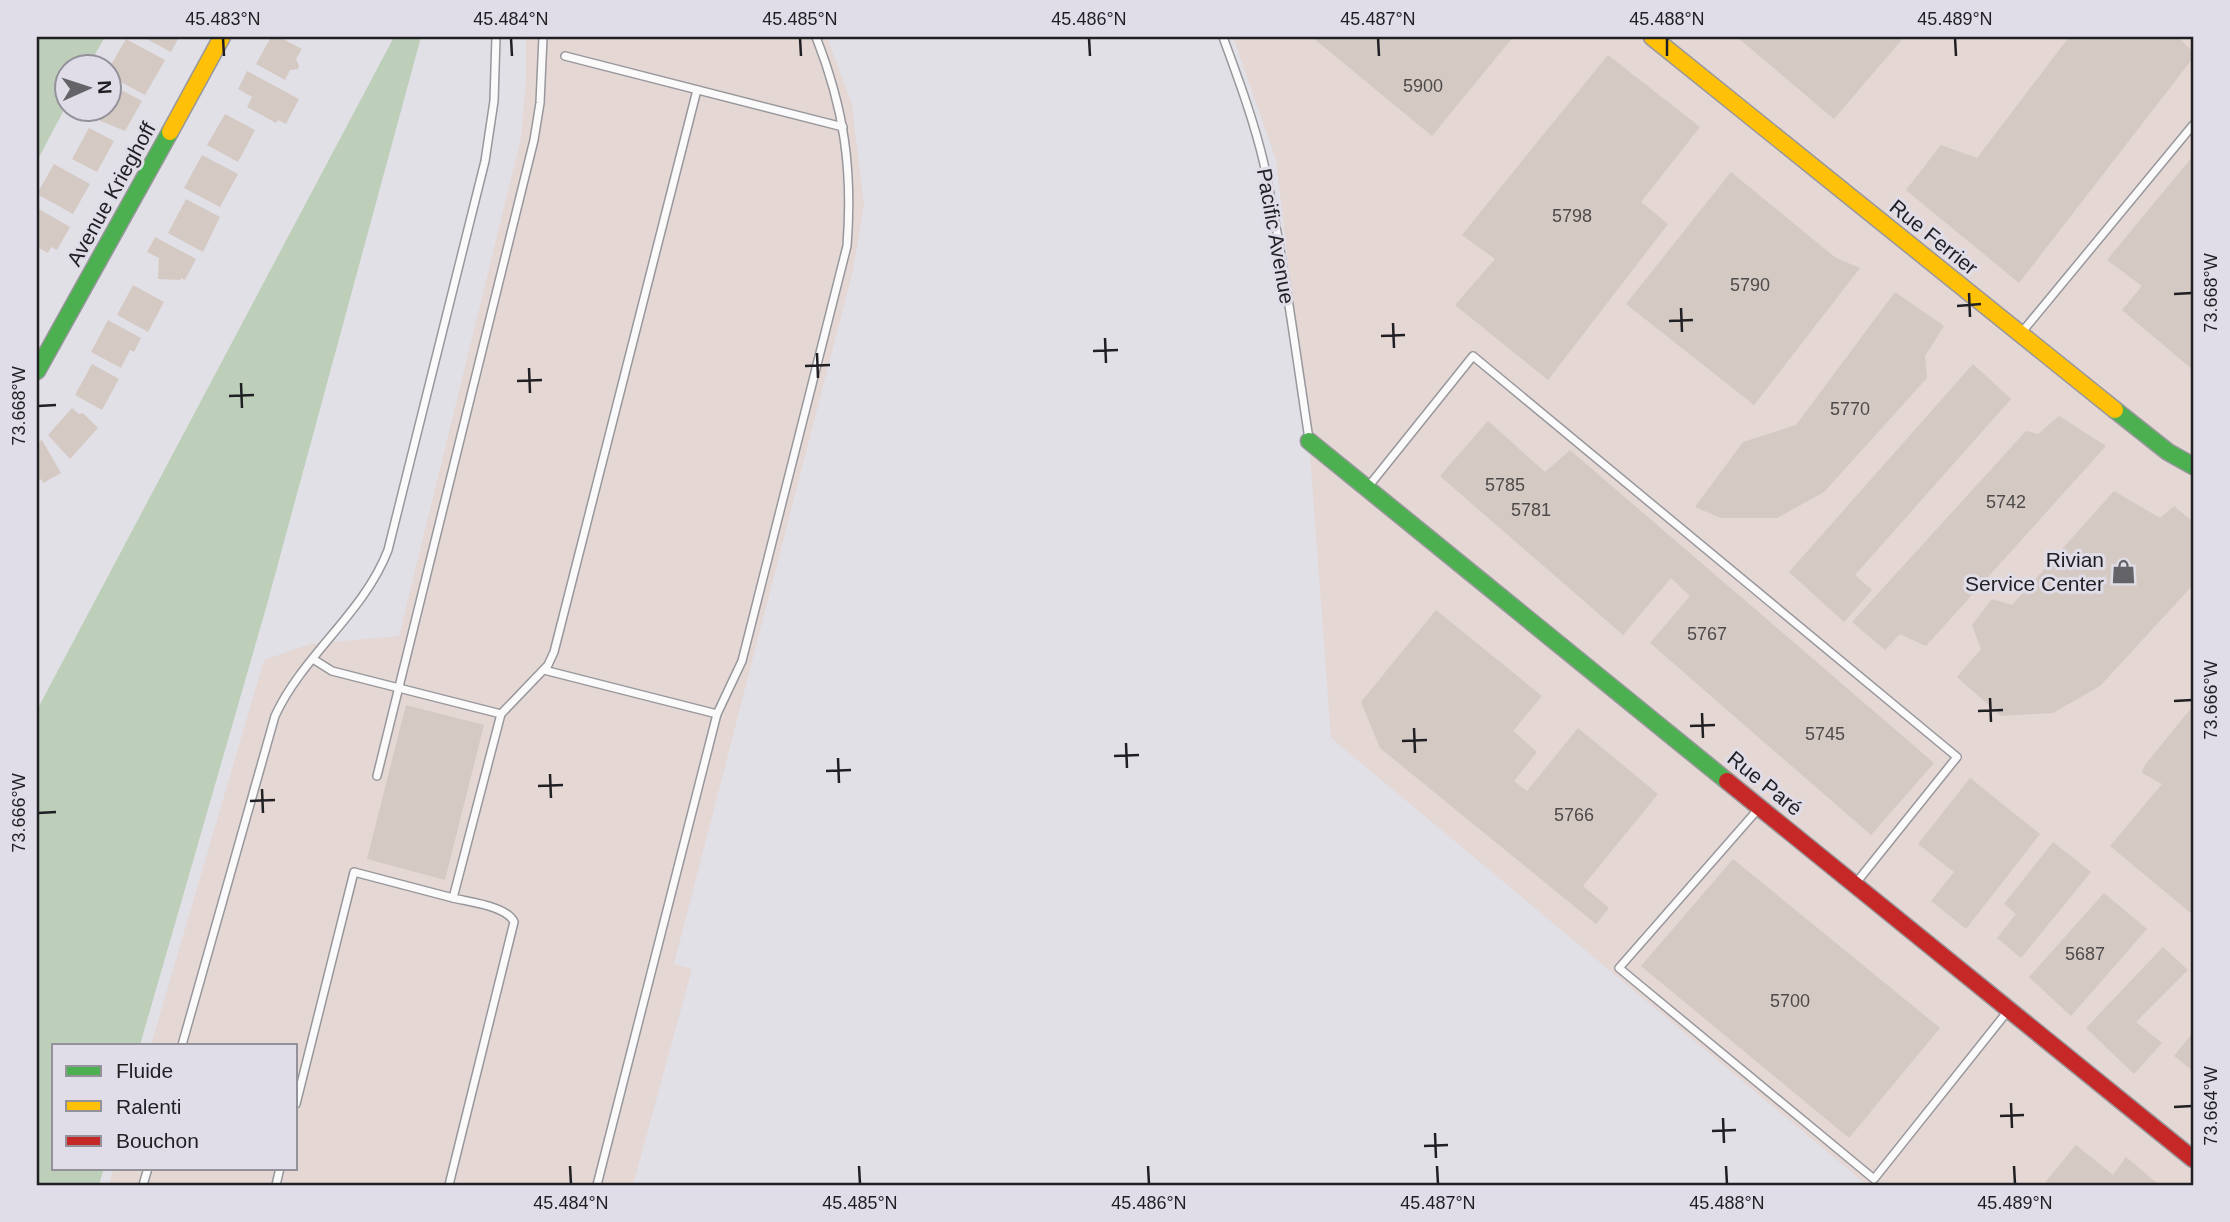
<svg xmlns="http://www.w3.org/2000/svg" width="2230" height="1222" viewBox="0 0 2230 1222" font-family="Helvetica,sans-serif">
<style>
.industrial{fill:#e4d7d4}
.green{fill:#bdceb9}
.building{fill:#d5c9c3}
.lines{fill:none;stroke-linecap:round;stroke-linejoin:round}
.lane-casing{stroke:#98979c;stroke-width:10}
.fast-casing{stroke:#98979c;stroke-width:19}
.slow-casing{stroke:#98979c;stroke-width:19}
.jam-casing{stroke:#98979c;stroke-width:19}
.lane{stroke:#fafafb;stroke-width:7}
.fast{stroke:#4caf50;stroke-width:16}
.slow{stroke:#ffc107;stroke-width:16}
.jam{stroke:#c62828;stroke-width:16}
.ticks{fill:none;stroke:#201f23;stroke-width:2.5}
.labels{text-anchor:middle;dominant-baseline:central;stroke-width:6;stroke-linejoin:round;paint-order:stroke}
.number-label{font-size:18px;fill:#4d4a4b}
.street-label{font-size:21px;fill:#201f23;stroke:#e0dde9}
.poi-label{font-size:21px;fill:#201f23;stroke:#e0dde9;text-anchor:end}
.neatline{fill:none;stroke:#201f23;stroke-width:2.5}
.ticks-label{font-size:18px;text-anchor:middle;fill:#201f23}
</style>
<rect width="100%" height="100%" fill="#e1e0e6"/>
<g class="industrial">
<polygon points="526,37 827,37 852,105 864,205 853,270 674,964 692,969 633,1185 109,1185 114,1168 296,1168 296,1045 151,1045 264,660 310,644 399,636 521,138 526,82"/>
<polygon points="1233,37 2193,37 2193,1185 1867,1185 1331,738 1309,441 1276,160"/>
</g>
<g class="green">
<polygon points="37,37 105,37 88,66 66,66 66,106 37,161"/>
<polygon points="394,37 421,37 266,608 140,1045 54,1045 54,1168 104,1168 99,1185 37,1185 37,710"/>
</g>
<g class="building">
<polygon points="143,37 179,37 171,52"/>
<polygon points="271,37 279,37 302,49 296,59 299,66 298,69 290,70 285,80 256,64"/>
<polygon points="1312,37 1513,37 1432,136"/>
<polygon points="1737,37 1904,37 1834,119"/>
<polygon points="2069,37 2178,37 2193,52 2193,58 2019,283 1906,190 1941,145 1977,158"/>
<polygon points="126,39 165,60 145,95 108,75 108,70"/>
<polygon points="1608,55 1700,127 1641,202 1668,224 1548,380 1455,305 1495,259 1462,235"/>
<polygon points="247,71 299,99 286,124 278,120 276,123 247,107 252,97 238,89"/>
<polygon points="114,86 142,101 125,131 96,119 101,108 108,108 108,96"/>
<polygon points="225,114 255,130 238,162 207,145"/>
<polygon points="89,128 114,141 97,172 72,159"/>
<polygon points="202,155 238,174 220,207 184,188"/>
<polygon points="2193,156 2193,370 2122,310 2142,286 2107,260"/>
<polygon points="54,164 90,184 73,214 37,194"/>
<polygon points="1731,172 1836,258 1860,268 1754,405 1626,304"/>
<polygon points="186,199 220,217 203,252 168,233"/>
<polygon points="39,209 70,227 57,250 51,247 48,253 37,247 37,214"/>
<polygon points="155,237 196,259 185,280 181,278 181,280 158,279 159,258 147,252"/>
<polygon points="133,285 164,302 148,332 117,315"/>
<polygon points="1895,292 1944,326 1925,356 1927,378 1824,492 1777,518 1721,518 1695,507 1743,442 1796,425"/>
<polygon points="108,320 141,338 134,352 130,350 121,368 91,352"/>
<polygon points="92,364 119,379 102,410 75,395"/>
<polygon points="1973,364 2011,399 1855,575 1872,590 1844,622 1789,572"/>
<polygon points="72,408 79,414 83,413 98,428 70,459 48,435"/>
<polygon points="2059,416 2106,446 1926,646 1900,634 1885,650 1852,622 2026,431 2038,434"/>
<polygon points="1488,421 1545,472 1570,450 1934,763 1871,835 1650,643 1690,596 1671,578 1623,635 1440,476"/>
<polygon points="42,440 61,473 43,483 41,479 37,482 37,443"/>
<polygon points="2114,491 2160,518 2174,506 2193,522 2193,585 2100,686 2053,713 2001,716 1957,677 1981,649 1972,625 1992,599 2012,605"/>
<polygon points="1436,610 1542,696 1513,731 1537,752 1514,781 1527,791 1578,728 1658,794 1583,886 1609,908 1596,924 1380,748 1361,702"/>
<polygon points="406,705 484,725 445,880 367,859"/>
<polygon points="2193,706 2193,915 2110,846 2162,784 2142,773 2144,766"/>
<polygon points="1970,778 2040,834 1966,929 1931,901 1954,872 1918,844"/>
<polygon points="2053,842 2091,872 2021,958 1997,938 2016,914 2004,904"/>
<polygon points="1733,859 1940,1028 1849,1138 1641,966"/>
<polygon points="2104,893 2147,929 2071,1016 2029,977"/>
<polygon points="2163,947 2188,970 2136,1022 2162,1043 2134,1074 2086,1028"/>
<polygon points="2193,1032 2193,1071 2174,1056"/>
<polygon points="2076,1145 2113,1175 2126,1157 2159,1185 2043,1185"/>
</g>
<g class="lines">
<defs>
<g id="lane">
<path d="M1223 37C1238 78 1254 121 1264 164 1283 255 1295 347 1309 439"/>
<polyline points="565,56 843,127"/>
<polyline points="2022,332 2193,125"/>
<polyline points="1368,487 1473,356 1957,757 1856,883"/>
<polyline points="313,659 332,671 501,714"/>
<polyline points="544,670 717,714"/>
<polyline points="377,776 534,140 540,103 543,37"/>
<polyline points="1760,807 1619,968 1874,1179 2007,1012"/>
<path d="M182 1045 275 716C303 655 364 613 388 550L485 161 494 101 496 37"/>
<polyline points="296,1104 354,872 453,898"/>
<polyline points="143,1185 148,1168"/>
<polyline points="276,1185 280,1168"/>
<path d="M449 1185 514 922C507 906 469 902 453 898L501 714 548 665 554 652 697 90"/>
<path d="M597 1185 717 714 742 661 847 246C853 169 844 108 816 37"/>
</g>
<g id="fast">
<polyline points="37,371 170,132"/>
<polyline points="2115,410 2168,452 2193,466"/>
<polyline points="1309,441 1727,781"/>
</g>
<g id="slow">
<polyline points="1652,37 2115,410"/>
<polyline points="170,132 222,37"/>
</g>
<polyline id="jam" points="1727,781 2193,1159"/>
</defs>
<use href="#lane" class="lane-casing"/>
<use href="#fast" class="fast-casing"/>
<use href="#slow" class="slow-casing"/>
<use href="#jam" class="jam-casing"/>
<use href="#lane" class="lane"/>
<use href="#fast" class="fast"/>
<use href="#slow" class="slow"/>
<use href="#jam" class="jam"/>
</g>
<path class="ticks" d="M223 38 224 56M511 38 512 56M800 38 801 56M1089 38 1090 56M1378 38 1379 56M1667 38V56M1955 38 1956 56M1969 293 1970 317M2174 294 2192 293M1957 306 1981 304M1681 308 1682 332M1669 321 1693 320M1393 323 1394 348M1381 336 1405 335M1105 338 1106 363M1093 351 1118 350M817 353 818 378M805 366 830 365M529 368 530 393M517 381 542 380M241 383 242 408M229 396 254 395M38 406 56 405M1990 698 1991 722M2174 701 2192 700M1978 711 2003 710M1702 713 1703 738M1690 726 1715 725M1414 728 1415 753M1402 741 1427 740M1126 743 1127 768M1114 756 1139 755M838 758 839 783M826 771 851 770M550 774 551 798M538 786 563 785M262 789 263 813M250 801 275 800M38 813 56 812M2011 1103 2012 1128M2174 1107 2192 1106M2000 1116 2024 1115M1723 1118 1724 1143M1712 1131 1736 1130M1435 1133 1436 1158M1424 1146 1448 1145M570 1166 571 1184M859 1166 860 1184M1148 1166 1149 1184M1437 1166 1438 1184M1726 1166 1727 1184M2014 1166 2015 1184"/>
<defs>
<symbol id="shop-bare" viewBox="-9 -9 18 18"><path d="M-5-2.5h2.3a2.7 3.5 0 0 1 5.4 0H5L5.5 6h-11ZM-1.5-2.5h3a1.5 2.3 0 0 0-3 0Z" fill="#646367" stroke="#e0dde9" stroke-width="2.5" paint-order="stroke"/></symbol>
</defs>
<g fill-rule="evenodd">
<use href="#shop-bare" x="2106" y="554" width="35" height="35"/>
</g>
<g class="labels">
<g class="number-label">
<text x="1423" y="86">5900</text>
<text x="1572" y="216">5798</text>
<text x="1750" y="285">5790</text>
<text x="1850" y="409">5770</text>
<text x="1505" y="485">5785</text>
<text x="2006" y="502">5742</text>
<text x="1531" y="510">5781</text>
<text x="1707" y="634">5767</text>
<text x="1825" y="734">5745</text>
<text x="1574" y="815">5766</text>
<text x="2085" y="954">5687</text>
<text x="1790" y="1001">5700</text>
</g>
<g class="street-label">
<text transform="translate(111 194) rotate(-61)">Avenue Krieghoff</text>
<text transform="translate(1276 236) rotate(80)">Pacific Avenue</text>
<text transform="translate(1934 237) rotate(39)">Rue Ferrier</text>
<text transform="translate(1765 783) rotate(39)">Rue Paré</text>
</g>
<g class="poi-label">
<text x="2104" y="559">Rivian<tspan x="2104" dy="24">Service Center</tspan></text>
</g>
</g>
<rect width="2230" height="1222" fill="none" stroke="#e0dde9" stroke-width="77"/>
<rect x="52" y="1044" width="245" height="126" fill="#e0dde9" stroke="#93919a" stroke-width="2"/>
<rect x="66" y="1066" width="35" height="10" fill="#4caf50" stroke="#93919a" stroke-width="2"/>
<text x="116" y="1078" font-size="21" fill="#201f23">Fluide</text>
<rect x="66" y="1101" width="35" height="10" fill="#ffc107" stroke="#93919a" stroke-width="2"/>
<text x="116" y="1114" font-size="21" fill="#201f23">Ralenti</text>
<rect x="66" y="1136" width="35" height="10" fill="#c62828" stroke="#93919a" stroke-width="2"/>
<text x="116" y="1148" font-size="21" fill="#201f23">Bouchon</text>
<g transform="translate(88 88) rotate(87)"><circle r="33" fill="#e0dde9" stroke="#93919a" stroke-width="2"/>
<path d="M0-5L12 26L0 18L-12 26Z" fill="#646367"/>
<text y="-10" font-size="19" font-weight="bold" text-anchor="middle" fill="#201f23">N</text>
</g>
<rect x="38" y="38" width="2154" height="1146" class="neatline"/>
<g class="ticks-label">
<text x="223" y="25">45.483°N</text>
<text x="511" y="25">45.484°N</text>
<text x="800" y="25">45.485°N</text>
<text x="1089" y="25">45.486°N</text>
<text x="1378" y="25">45.487°N</text>
<text x="1667" y="25">45.488°N</text>
<text x="1955" y="25">45.489°N</text>
<text transform="translate(2211 293) rotate(-90)" y="6">73.668°W</text>
<text transform="translate(19 406) rotate(-90)" y="6">73.668°W</text>
<text transform="translate(2211 700) rotate(-90)" y="6">73.666°W</text>
<text transform="translate(19 813) rotate(-90)" y="6">73.666°W</text>
<text transform="translate(2211 1106) rotate(-90)" y="6">73.664°W</text>
<text x="571" y="1209">45.484°N</text>
<text x="860" y="1209">45.485°N</text>
<text x="1149" y="1209">45.486°N</text>
<text x="1438" y="1209">45.487°N</text>
<text x="1727" y="1209">45.488°N</text>
<text x="2015" y="1209">45.489°N</text>
</g>
</svg>
